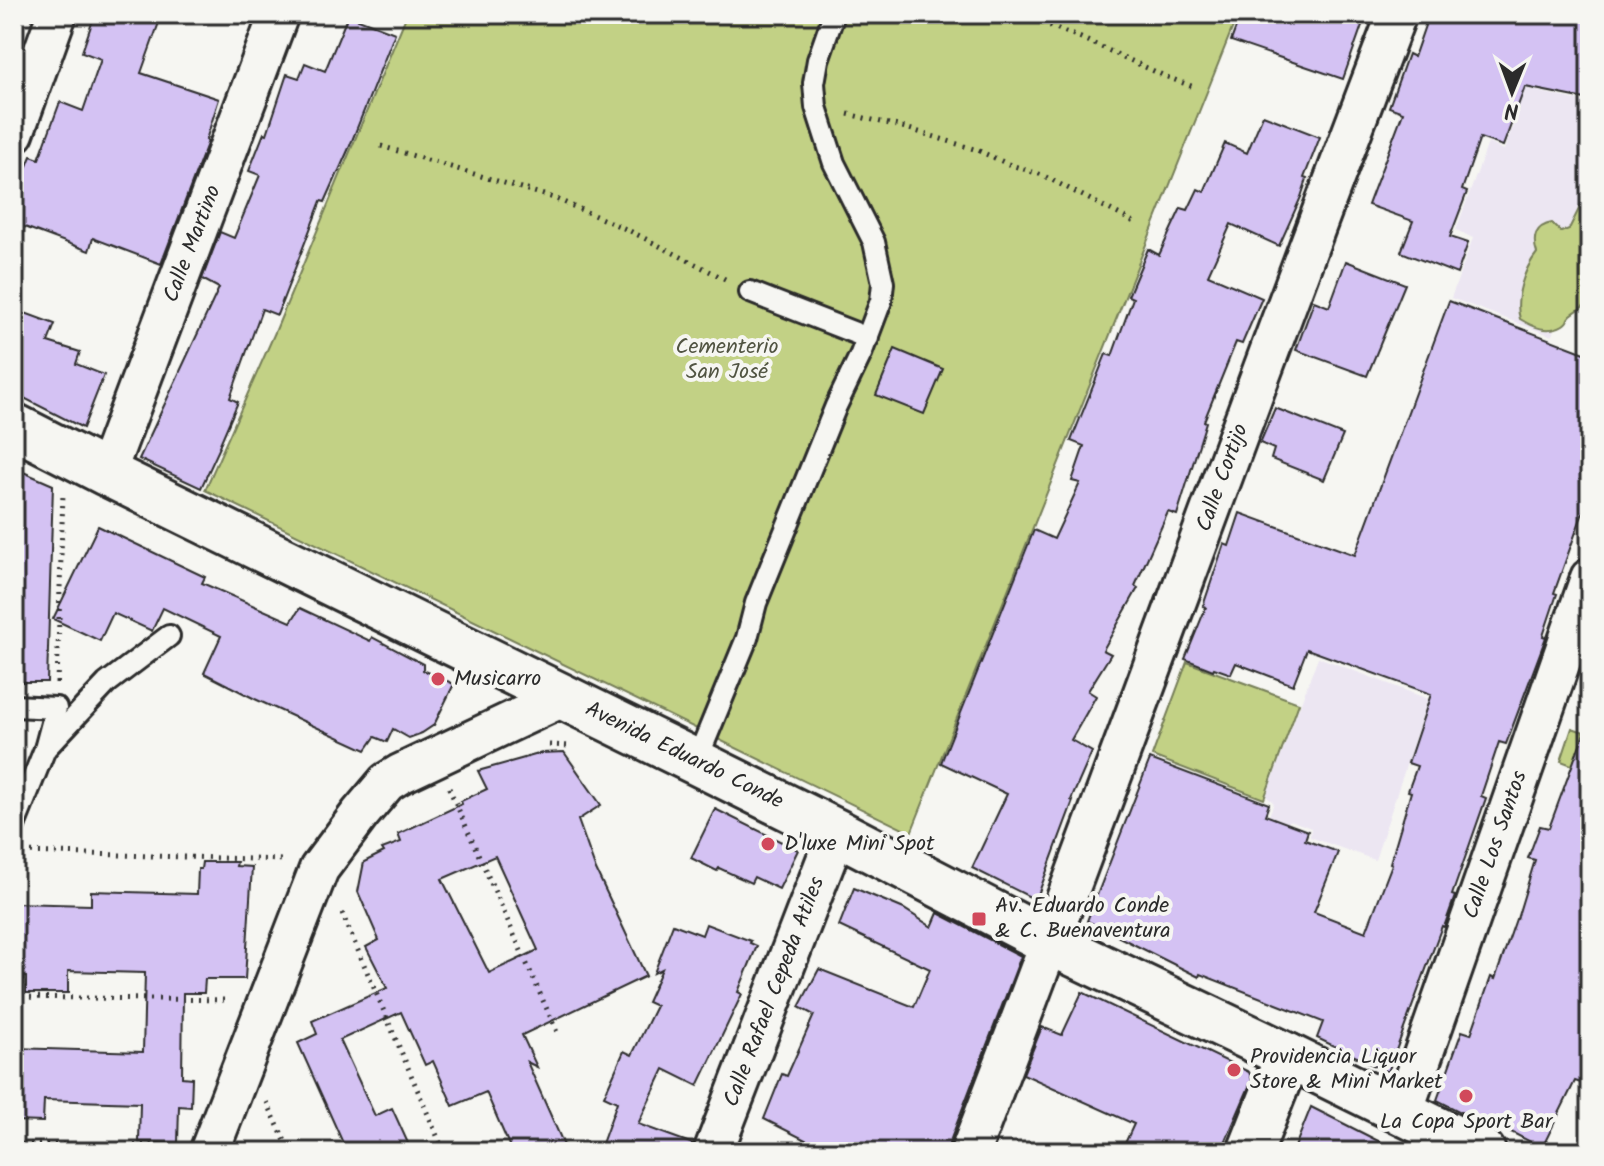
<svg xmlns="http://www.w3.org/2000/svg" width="1604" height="1166" viewBox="0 0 1604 1166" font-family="Kalam,sans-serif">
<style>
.built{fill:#ece6f2}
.green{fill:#c2d185;stroke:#767e58;stroke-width:2}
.building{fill:#d4c2f3;stroke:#2b2b2b;stroke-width:2;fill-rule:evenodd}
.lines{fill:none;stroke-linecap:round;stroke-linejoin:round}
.service-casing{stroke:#2b2b2b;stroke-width:26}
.minor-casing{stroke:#2b2b2b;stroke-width:44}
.tertiary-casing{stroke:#2b2b2b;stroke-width:50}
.path{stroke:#2b2b2b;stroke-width:5;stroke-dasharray:2 6;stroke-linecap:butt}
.service{stroke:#f6f6f2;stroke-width:20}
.minor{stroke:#f6f6f2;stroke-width:38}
.tertiary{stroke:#f6f6f2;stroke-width:44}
.poi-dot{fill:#d1495b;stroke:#f6f6f2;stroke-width:3}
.labels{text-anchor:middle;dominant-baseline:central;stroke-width:8;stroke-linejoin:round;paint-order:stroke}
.street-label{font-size:22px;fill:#2b2b2b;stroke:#f6f6f2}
.park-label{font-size:22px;fill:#515442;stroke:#f6f6f2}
.poi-label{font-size:22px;fill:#2b2b2b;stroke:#f6f6f2;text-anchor:start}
</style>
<rect width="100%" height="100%" fill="#f6f6f2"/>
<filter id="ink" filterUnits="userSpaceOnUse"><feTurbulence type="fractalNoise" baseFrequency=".0125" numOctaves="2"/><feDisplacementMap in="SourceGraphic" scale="16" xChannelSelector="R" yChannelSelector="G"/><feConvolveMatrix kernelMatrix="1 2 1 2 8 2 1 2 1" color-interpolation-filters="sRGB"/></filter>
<g filter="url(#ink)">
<g class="built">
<polygon points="1523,88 1590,103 1590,299 1562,305 1552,336 1451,298 1473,238 1456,230 1488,143 1504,150 1518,112 1499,103"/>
<polygon points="1318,657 1428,699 1375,860 1310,837 1311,828 1290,820 1284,829 1267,821 1274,803 1266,796"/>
</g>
<g class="green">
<polygon points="407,14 1238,14 911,833 205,490 276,330"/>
<path d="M1590 187V293L1588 295 1587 303C1582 308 1576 311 1571 315 1564 322 1571 319 1563 325 1548 334 1533 327 1520 319 1514 299 1524 269 1537 253 1532 238 1535 226 1552 223L1561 232 1569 229Z"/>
<polygon points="1187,662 1299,703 1264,799 1152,756"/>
<polygon points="1572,728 1590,734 1590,772 1561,761"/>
</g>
<g class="building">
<polygon points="95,14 162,14 141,73 219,99 206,140 208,141 161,264 93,238 89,251 14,223 14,198 31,156 39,159 60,102 83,111 101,59 82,52"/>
<polygon points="1241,14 1366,14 1343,79 1231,41"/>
<polygon points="1429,14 1590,14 1590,100 1525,87 1503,146 1480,138 1462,190 1467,192 1450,237 1468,243 1457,274 1401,252 1413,221 1368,205 1403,112 1389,107 1408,54 1414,57"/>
<polygon points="348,15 395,33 349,148 325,202 321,201 277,315 262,309 230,398 238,402 219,446 220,447 201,488 139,459 219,288 202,279 220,232 234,238 260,175 249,171 264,133 267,134 287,74 299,78 305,63 325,71"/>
<polygon points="1263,115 1320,137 1304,178 1307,179 1301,197 1279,246 1231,224 1208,275 1262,298 1242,344 1236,342 1204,421 1206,422 1177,515 1168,512 1135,586 1138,588 1103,650 1111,654 1088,691 1096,696 1071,740 1092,752 1071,800 1073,801 1036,900 972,868 1007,794 941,763 1034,530 1054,539 1080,483 1072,481 1084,446 1071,441 1106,354 1112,356 1133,298 1128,296 1148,249 1159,255 1181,208 1188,210 1198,189 1204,192 1225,143 1247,153"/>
<polygon points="1346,261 1405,284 1367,376 1296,350 1314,301 1329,307"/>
<polygon points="1449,301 1590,355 1590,493 1554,593 1557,594 1543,636 1546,637 1506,744 1499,742 1481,796 1486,798 1452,895 1455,896 1444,927 1442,926 1388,1072 1317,1038 1323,1022 1200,974 1199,977 1087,921 1150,759 1269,804 1265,815 1308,831 1305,840 1338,852 1314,912 1366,932 1392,864 1390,863 1411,792 1408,791 1417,766 1408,763 1431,694 1307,649 1293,685 1236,663 1231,674 1214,668 1213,670 1185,659 1206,607 1203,606 1224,544 1229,546 1240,513 1355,555"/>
<polygon points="14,309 55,324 48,342 80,352 76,364 104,375 83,428 14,393"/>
<polygon points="895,349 943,369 924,414 876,395"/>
<polygon points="1275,408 1343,435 1324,480 1271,459 1274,449 1260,443"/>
<polygon points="14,468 53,485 47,682 14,682"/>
<polygon points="98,526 205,577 202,583 291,622 300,608 370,641 372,637 423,664 423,670 454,684 434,725 422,733 409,738 393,729 387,742 375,737 366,750 255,699 204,673 221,636 163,608 152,631 113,613 100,641 53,619"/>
<polygon points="1586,728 1590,728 1590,1086 1575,1081 1542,1148 1492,1122 1490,1127 1437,1100 1462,1031 1471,1034 1491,977 1495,979 1516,919 1517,919 1535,860 1528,858 1540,826 1549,828"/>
<path d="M564 752 601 805 578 820 596 870 646 976 522 1035 537 1067 527 1062 567 1152H512L486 1092 453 1106 433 1061 425 1065 401 1012 340 1040 375 1116 392 1108 412 1152H347L298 1043 317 1034 312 1021 387 988 366 947 379 940 358 892 364 862 384 852 382 849 401 842 398 834 462 804 461 801 487 789 478 771 542 753ZM495 856 538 950 489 973 442 879Z"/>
<polygon points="715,809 798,850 779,889 754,877 751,883 719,868 717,871 691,858"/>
<polygon points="202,862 237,862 236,866 252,867 245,979 205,979 204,993 183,993 182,1077 192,1078 191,1107 179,1106 178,1143 139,1142 140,1103 44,1100 43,1122 14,1121 14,1048 143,1052 145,973 68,971 68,993 26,993 26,977 14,977 14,903 91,905 91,891 197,894 198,869 201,869"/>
<polygon points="854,888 904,909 932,927 938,913 1021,956 949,1144 949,1152 829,1152 764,1119 782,1074 787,1076 814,1015 799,1007 819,969 914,1007 930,969 839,926"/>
<polygon points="673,924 702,935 706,924 751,941 750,943 757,946 738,992 742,994 698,1086 664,1069 638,1124 693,1144 692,1152 599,1152 617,1102 604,1096 624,1051 632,1055 656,1006 647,1002 662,969 654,973"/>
<polygon points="1082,992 1249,1072 1252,1080 1221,1152 1121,1152 1134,1124 1023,1074 1042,1027 1062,1035"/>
<polygon points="1311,1107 1400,1152 1293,1152"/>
</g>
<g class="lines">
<defs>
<g id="service">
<polyline points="750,292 868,338"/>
<polyline points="14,706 56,708 45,749 14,826"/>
<polyline points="45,749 107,683 169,636"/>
<polyline points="696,762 747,638 756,603 836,406 861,354 881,301 883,283 874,242 834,163 816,107 814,83 818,60 834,14"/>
</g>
<g id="minor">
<polyline points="14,133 57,14"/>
<polyline points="106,473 279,14"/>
<polyline points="1403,1112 1590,578"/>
<polyline points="209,1152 319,869 360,814 387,782 400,774 563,697"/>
<polyline points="713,1152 837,832"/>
<path d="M970 1152C1116 774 1251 392 1397 14"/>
</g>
<g id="tertiary">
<polyline points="14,426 106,473 696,762 837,832 1051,943 1288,1056 1483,1152"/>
<polyline points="1250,1152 1288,1056"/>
</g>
</defs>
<use href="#service" class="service-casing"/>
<use href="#minor" class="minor-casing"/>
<use href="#tertiary" class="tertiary-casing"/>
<g class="path">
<polyline points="1020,14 1081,38 1167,77 1194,87"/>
<polyline points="848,114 906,128 977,150 1008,164 1042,175 1134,222"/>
<polyline points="381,146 554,198 628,230 727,280"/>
<polyline points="57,683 63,493"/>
<polyline points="549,745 571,746"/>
<polyline points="449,788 557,1032"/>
<polyline points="23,852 285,860"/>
<polyline points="342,913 444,1152"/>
<polyline points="14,997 229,1000"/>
<polyline points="267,1102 290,1152"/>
<polyline points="14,1144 173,1146"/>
</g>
<use href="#service" class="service"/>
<use href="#minor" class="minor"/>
<use href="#tertiary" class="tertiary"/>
</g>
</g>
<g class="poi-dot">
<circle cx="438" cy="679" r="8"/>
<circle cx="768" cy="844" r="8"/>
<rect x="971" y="911" width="16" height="16" rx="4"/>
<circle cx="1234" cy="1070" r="8"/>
<circle cx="1466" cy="1096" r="8"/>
</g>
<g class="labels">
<g class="street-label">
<text transform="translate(193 244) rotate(-69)">Calle Martino</text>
<text transform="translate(1223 478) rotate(-70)">Calle Cortijo</text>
<text transform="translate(684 756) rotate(26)">Avenida Eduardo Conde</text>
<text transform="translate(1496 845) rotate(-71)">Calle Los Santos</text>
<text transform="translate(775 992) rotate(-69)">Calle Rafael Cepeda Atiles</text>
</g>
<g class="park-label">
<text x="727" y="347">Cementerio<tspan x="727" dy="25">San José</tspan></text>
</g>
<g class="poi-label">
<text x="454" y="679">Musicarro</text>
<text x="784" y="844">D'luxe Mini Spot</text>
<text x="995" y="906">Av. Eduardo Conde<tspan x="995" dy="25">&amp; C. Buenaventura</tspan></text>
<text x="1250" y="1057">Providencia Liquor<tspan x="1250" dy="25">Store &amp; Mini Market</tspan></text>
<text x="1466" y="1122" text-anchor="middle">La Copa Sport Bar</text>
</g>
</g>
<rect width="1604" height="1166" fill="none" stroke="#f6f6f2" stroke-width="48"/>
<rect x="24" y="24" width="1556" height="1118" fill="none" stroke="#2b2b2b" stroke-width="3" filter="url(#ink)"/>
<g transform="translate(1512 92) rotate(181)" stroke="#f6f6f2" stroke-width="6" paint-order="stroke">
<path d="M0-6L14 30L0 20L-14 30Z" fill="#2b2b2b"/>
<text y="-12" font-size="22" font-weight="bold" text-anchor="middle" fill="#2b2b2b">N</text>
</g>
</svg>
